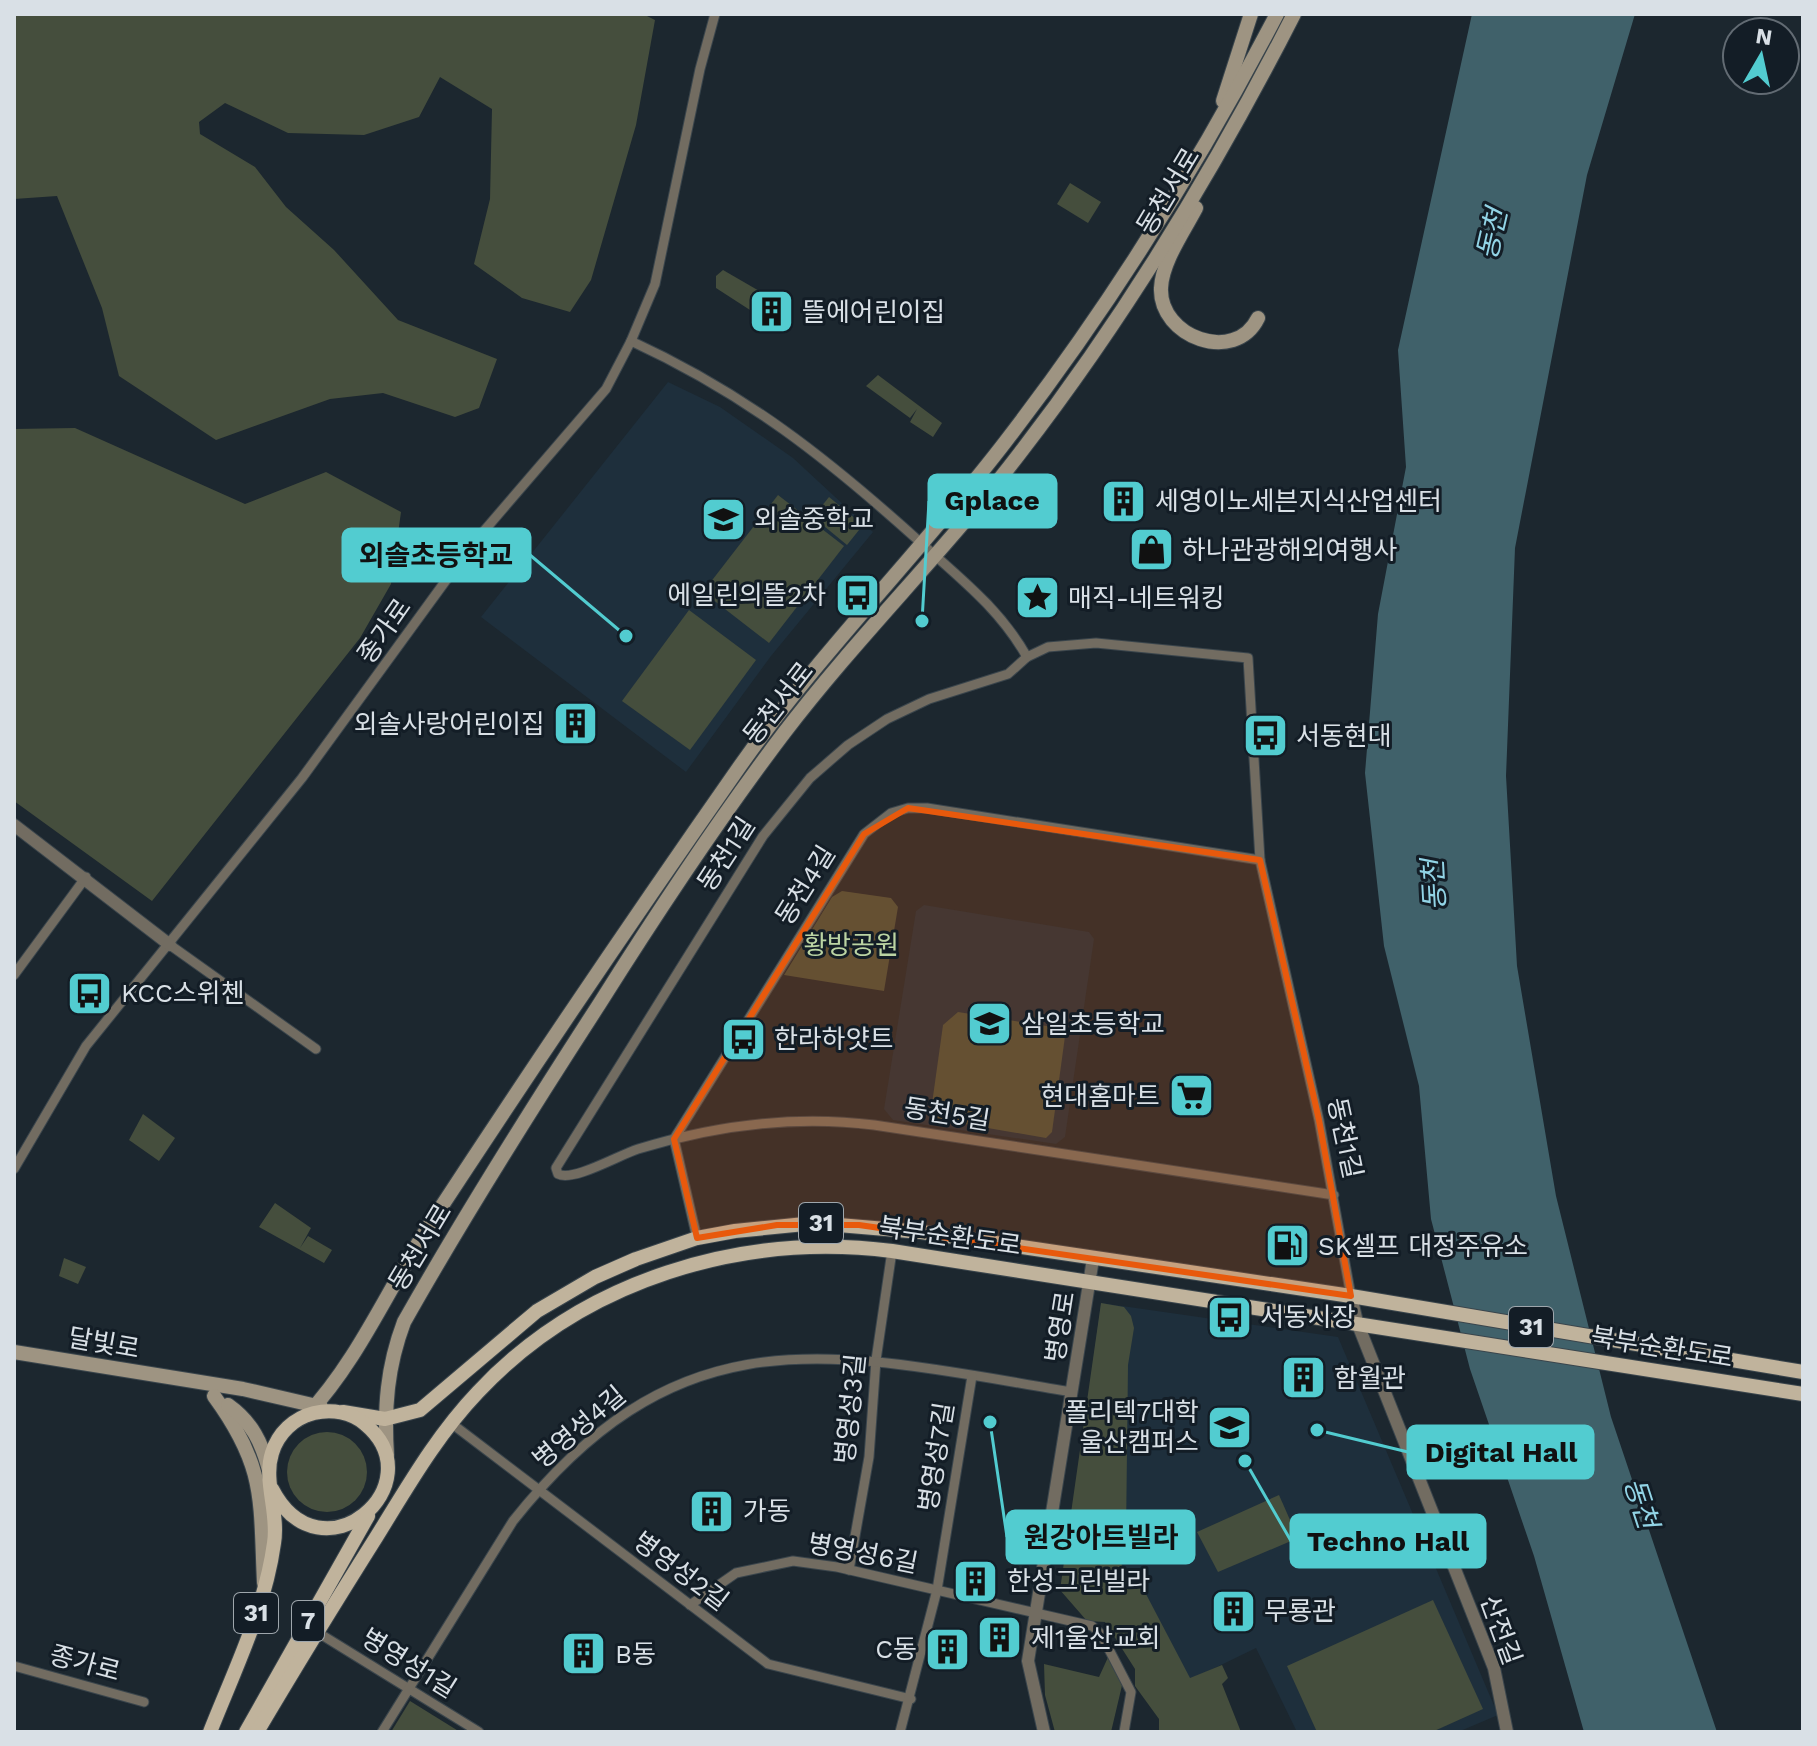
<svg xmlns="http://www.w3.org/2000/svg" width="1817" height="1746" viewBox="0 0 1817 1746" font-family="'Work Sans','Noto Sans KR',sans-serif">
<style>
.built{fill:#1e2f3c}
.green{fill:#454e3d}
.water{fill:#40616a}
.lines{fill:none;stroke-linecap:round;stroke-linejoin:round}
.minor-casing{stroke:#3a454c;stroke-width:11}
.tertiary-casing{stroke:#3a454c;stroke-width:14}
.secondary-casing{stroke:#3a454c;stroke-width:16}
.primary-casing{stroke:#3a454c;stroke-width:16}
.minor{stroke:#726c61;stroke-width:9}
.tertiary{stroke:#726c61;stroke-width:12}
.secondary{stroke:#9e9482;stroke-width:14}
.primary{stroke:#c0b39c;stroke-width:14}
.marked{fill:#e8590c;fill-opacity:0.2;stroke:#e8590c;stroke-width:6;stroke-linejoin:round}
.labels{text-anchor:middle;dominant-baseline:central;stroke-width:6;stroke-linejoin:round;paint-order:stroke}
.shield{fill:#131d26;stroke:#9ea6ac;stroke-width:2}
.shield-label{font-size:24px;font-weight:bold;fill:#d9e0e6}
.street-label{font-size:26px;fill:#d9e0e6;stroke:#131d26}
.poi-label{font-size:26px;fill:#d9e0e6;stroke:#131d26;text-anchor:start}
.park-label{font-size:26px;fill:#bbd4a3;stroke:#131d26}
.water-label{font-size:28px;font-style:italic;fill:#92d4e6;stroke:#131d26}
.leader{fill:none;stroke:#52ccd0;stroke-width:3}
.callout-dot{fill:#52ccd0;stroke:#131d26;stroke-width:3}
.callout{fill:#52ccd0;stroke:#52ccd0;stroke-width:3}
.callout-label{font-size:28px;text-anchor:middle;font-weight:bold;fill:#111}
</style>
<rect width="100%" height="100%" fill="#1c272f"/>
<g class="built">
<polygon points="668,382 720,407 793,458 873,532 771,656 686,772 481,617"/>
<polygon points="924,905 1089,932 1094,939 1065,1137 1056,1144 893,1120 884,1109 916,911"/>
<polygon points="1101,1303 1338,1337 1498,1715 1458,1732 1297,1732 1256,1648 1190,1680 1127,1579 1072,1517"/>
</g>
<g class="green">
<polygon points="14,14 643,14 655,20 636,125 591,280 570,312 522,298 474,264 490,199 492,109 440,77 419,117 364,135 288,133 225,103 199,122 200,134 255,167 286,207 334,250 398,320 497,359 479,408 455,417 383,393 330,399 216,440 119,376 102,308 57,196 14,199"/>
<polygon points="1070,183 1101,202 1088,223 1057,204"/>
<polygon points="723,270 761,292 750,310 716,288 716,276"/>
<polygon points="878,375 942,423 933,437 910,422 917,409 910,418 866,386"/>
<polygon points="75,428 245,504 326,472 401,512 391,584 360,638 152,901 14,801 14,429"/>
<polygon points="778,495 844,546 769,643 703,592"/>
<polygon points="829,497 863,525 847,545 813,517"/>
<polygon points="689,610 756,660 690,750 622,701"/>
<polygon points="842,891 891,898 898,907 884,991 784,975 832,897"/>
<polygon points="958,1012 1066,1029 1052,1132 1046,1138 930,1118 943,1025"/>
<polygon points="143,1114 175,1138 159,1161 129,1140"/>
<polygon points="275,1203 311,1228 300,1248 308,1236 332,1250 324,1263 259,1227"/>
<polygon points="64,1258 86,1267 78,1284 59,1276"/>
<polygon points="1101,1303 1124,1307 1131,1316 1134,1328 1128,1365 1126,1536 1117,1540 1116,1550 1127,1578 1136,1575 1190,1678 1222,1665 1228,1678 1222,1684 1241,1732 1159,1732 1159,1719 1135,1686 1135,1669 1105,1622 1087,1621 1060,1590"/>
<circle cx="327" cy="1472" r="40"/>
<polygon points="1279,1495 1298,1538 1218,1572 1197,1532"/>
<polygon points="1433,1600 1483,1709 1432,1732 1317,1732 1287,1666"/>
<polygon points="1110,1653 1124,1677 1111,1732 1055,1732 1045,1695 1044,1664 1099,1677"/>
<polygon points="410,1701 460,1732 391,1732"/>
</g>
<polygon class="water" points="1472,14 1635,14 1587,175 1515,548 1506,776 1517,966 1556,1196 1611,1417 1717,1732 1584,1732 1534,1556 1470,1369 1431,1219 1419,1086 1384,946 1365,773 1378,614 1406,467 1398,350"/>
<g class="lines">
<defs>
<g id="minor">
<path d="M631 341C746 394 827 458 920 542 961 579 1000 609 1027 657"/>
<polyline points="170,945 316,1049"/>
<polyline points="14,975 86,877"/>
<polyline points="14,1169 86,1046 302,778 471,546 606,389 631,341 655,284 700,69 715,14"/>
<path d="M1334 1195 874 1125C795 1115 713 1126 638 1149 619 1155 573 1182 558 1174L556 1168 763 836 810 778 848 745 887 719 929 699 1008 674 1027 657 1048 647 1096 643 1248 658 1260 860 1319 1120 1351 1296"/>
<polyline points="697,1238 674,1139 864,834 891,813 908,808 927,808 1260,860"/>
<polyline points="451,1423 768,1664 911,1699"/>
<polyline points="849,1570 869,1457 876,1360 892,1251"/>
<polyline points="690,1605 736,1573 793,1561 837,1567 1092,1626 1101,1634 1131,1692 1124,1732"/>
<polyline points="317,1632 479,1732"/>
<polyline points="14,1666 144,1702"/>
<path d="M382 1732 513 1521C683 1307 835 1353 1072 1392"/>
<polyline points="900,1732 937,1590 972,1376"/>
</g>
<g id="tertiary">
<polyline points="14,825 170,945"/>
<polyline points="1351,1296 1357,1322 1494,1668 1507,1732"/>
<polyline points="1044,1732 1028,1661 1093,1259"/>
</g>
<g id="secondary">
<polyline points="1223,101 1251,14"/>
<path d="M1196 208C1184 231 1162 262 1161 288 1159 337 1235 365 1258 318"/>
<polyline points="14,1352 243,1389 321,1407"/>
<path d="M214 1396C266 1467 260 1499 264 1583"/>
<path d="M228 1405C252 1422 262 1443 269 1470"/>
<path d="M307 1415C360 1358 389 1286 432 1221 532 1068 635 916 740 766 821 651 921 552 1006 441 1110 306 1199 164 1277 14"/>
<path d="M387 1455C384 1408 387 1367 404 1322 465 1214 532 1108 600 1003 658 911 718 820 784 733 858 636 946 550 1020 453 1125 317 1216 167 1294 14"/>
</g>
<g id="primary">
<polyline points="343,1412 385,1419 420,1410 537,1311 595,1277 636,1259 697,1238 735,1231 815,1223 921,1232 1351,1296 1803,1372"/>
<path d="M210 1732C234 1671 265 1609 274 1543 279 1513 263 1481 272 1453 278 1433 294 1418 314 1413 332 1409 351 1412 365 1424 437 1484 321 1584 272 1489"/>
<polyline points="246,1732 368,1516"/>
<path d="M257 1732C296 1666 336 1601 377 1536 408 1486 437 1435 478 1392 583 1280 741 1232 892 1251L1803 1394"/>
</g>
</defs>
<use href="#minor" class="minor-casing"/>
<use href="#tertiary" class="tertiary-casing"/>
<use href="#secondary" class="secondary-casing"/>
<use href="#primary" class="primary-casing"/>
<use href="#minor" class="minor"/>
<use href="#tertiary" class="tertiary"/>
<use href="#secondary" class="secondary"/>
<use href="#primary" class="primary"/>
</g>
<path class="marked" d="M908 808 1260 860 1319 1120 1351 1296 859 1225H777L697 1238 674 1139 864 834Z"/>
<defs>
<symbol id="building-square" viewBox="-11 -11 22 22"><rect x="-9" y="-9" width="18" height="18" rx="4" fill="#52ccd0" stroke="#131d26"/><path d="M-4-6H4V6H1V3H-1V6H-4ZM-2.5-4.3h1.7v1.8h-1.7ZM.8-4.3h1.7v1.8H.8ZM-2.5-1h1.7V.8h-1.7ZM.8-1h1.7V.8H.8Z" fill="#111"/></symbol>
<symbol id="school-square" viewBox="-11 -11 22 22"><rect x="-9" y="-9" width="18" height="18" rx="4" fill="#52ccd0" stroke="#131d26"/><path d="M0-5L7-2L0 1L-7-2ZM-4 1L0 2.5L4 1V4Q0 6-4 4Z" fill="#111"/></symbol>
<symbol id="shop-square" viewBox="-11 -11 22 22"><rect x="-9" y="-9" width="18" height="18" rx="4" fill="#52ccd0" stroke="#131d26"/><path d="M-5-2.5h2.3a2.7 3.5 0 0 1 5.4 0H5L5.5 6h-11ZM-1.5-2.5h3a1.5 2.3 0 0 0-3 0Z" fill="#111"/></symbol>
<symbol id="bus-square" viewBox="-11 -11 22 22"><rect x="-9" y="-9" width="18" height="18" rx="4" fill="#52ccd0" stroke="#131d26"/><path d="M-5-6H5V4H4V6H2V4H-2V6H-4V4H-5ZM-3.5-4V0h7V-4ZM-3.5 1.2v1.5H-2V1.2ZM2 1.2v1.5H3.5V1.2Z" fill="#111"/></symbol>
<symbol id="sight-square" viewBox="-11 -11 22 22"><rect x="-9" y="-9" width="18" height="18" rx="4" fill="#52ccd0" stroke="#131d26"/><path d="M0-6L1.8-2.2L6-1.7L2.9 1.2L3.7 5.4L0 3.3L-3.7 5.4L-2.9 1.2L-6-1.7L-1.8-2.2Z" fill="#111"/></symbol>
<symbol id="supermarket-square" viewBox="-11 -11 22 22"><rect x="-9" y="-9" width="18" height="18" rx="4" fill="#52ccd0" stroke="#131d26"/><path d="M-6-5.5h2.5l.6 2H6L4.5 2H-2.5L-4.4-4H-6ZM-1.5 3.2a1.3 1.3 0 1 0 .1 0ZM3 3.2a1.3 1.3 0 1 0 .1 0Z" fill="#111"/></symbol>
<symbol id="fuel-square" viewBox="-11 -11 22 22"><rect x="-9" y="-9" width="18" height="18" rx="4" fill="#52ccd0" stroke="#131d26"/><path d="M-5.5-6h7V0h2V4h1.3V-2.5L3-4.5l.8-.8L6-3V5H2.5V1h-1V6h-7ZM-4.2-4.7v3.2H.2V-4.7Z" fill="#111"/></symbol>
<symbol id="university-square" viewBox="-11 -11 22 22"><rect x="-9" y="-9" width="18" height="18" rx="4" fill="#52ccd0" stroke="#131d26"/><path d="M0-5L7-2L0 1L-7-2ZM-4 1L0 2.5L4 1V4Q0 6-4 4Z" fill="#111"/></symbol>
</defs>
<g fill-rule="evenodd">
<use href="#building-square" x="746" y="286" width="51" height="51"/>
<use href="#building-square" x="1098" y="476" width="51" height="51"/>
<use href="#school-square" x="698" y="494" width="51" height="51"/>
<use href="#shop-square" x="1126" y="524" width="51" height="51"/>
<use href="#bus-square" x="832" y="570" width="51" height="51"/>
<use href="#sight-square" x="1012" y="572" width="51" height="51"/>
<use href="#building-square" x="550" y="698" width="51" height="51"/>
<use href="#bus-square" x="1240" y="710" width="51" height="51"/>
<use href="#bus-square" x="64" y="968" width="51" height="51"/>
<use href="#school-square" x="964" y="998" width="51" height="51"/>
<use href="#bus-square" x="718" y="1014" width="51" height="51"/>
<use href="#supermarket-square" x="1166" y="1070" width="51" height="51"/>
<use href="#fuel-square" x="1262" y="1220" width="51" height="51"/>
<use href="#bus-square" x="1204" y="1292" width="51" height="51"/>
<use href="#building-square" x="1278" y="1352" width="51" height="51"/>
<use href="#university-square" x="1204" y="1402" width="51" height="51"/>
<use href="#building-square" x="686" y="1486" width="51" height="51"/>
<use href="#building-square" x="950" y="1556" width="51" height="51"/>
<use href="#building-square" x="1208" y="1586" width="51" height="51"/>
<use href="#building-square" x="974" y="1612" width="51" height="51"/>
<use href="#building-square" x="922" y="1624" width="51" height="51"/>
<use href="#building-square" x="558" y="1628" width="51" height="51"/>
</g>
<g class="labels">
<g class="shield">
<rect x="799" y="1203" width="44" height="40" rx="6"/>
<rect x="1509" y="1307" width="44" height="40" rx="6"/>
<rect x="234" y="1593" width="44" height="40" rx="6"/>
<rect x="292" y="1601" width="32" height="40" rx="6"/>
</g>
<g class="shield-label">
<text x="821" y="1223">31</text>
<text x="1531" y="1327">31</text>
<text x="256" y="1613">31</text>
<text x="308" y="1621">7</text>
</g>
<g class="street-label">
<text transform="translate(1168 191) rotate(-59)">동천서로</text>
<text transform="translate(384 631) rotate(-55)">종가로</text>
<text transform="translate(778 703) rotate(-52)">동천서로</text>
<text transform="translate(726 854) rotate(-57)">동천1길</text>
<text transform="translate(805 885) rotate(-58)">동천4길</text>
<text transform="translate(947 1114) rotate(9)">동천5길</text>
<text transform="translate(1345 1138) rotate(78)">동천1길</text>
<text transform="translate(950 1236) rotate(8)">북부순환도로</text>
<text transform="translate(420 1247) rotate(-59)">동천서로</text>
<text transform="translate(1060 1327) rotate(-81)">병영로</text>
<text transform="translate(104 1343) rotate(10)">달빛로</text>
<text transform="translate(1662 1347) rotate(9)">북부순환도로</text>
<text transform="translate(850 1409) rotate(-84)">병영성3길</text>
<text transform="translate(579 1427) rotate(-40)">병영성4길</text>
<text transform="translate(936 1457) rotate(-81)">병영성7길</text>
<text transform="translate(863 1553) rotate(11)">병영성6길</text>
<text transform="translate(681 1571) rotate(37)">병영성2길</text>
<text transform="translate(1501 1630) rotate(70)">산전길</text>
<text transform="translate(85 1663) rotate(15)">종가로</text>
<text transform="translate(409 1663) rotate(32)">병영성1길</text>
</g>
<g class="poi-label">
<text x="802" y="312">뜰에어린이집</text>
<text x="1155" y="501">세영이노세븐지식산업센터</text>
<text x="754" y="519">외솔중학교</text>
<text x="1182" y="550">하나관광해외여행사</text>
<text x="826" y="595" text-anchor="end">에일린의뜰2차</text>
<text x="1068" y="598">매직-네트워킹</text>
<text x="545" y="724" text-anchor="end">외솔사랑어린이집</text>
<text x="1296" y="736">서동현대</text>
<text x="121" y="993">KCC스위첸</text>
<text x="1021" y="1024">삼일초등학교</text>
<text x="774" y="1039">한라하얏트</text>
<text x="1160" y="1096" text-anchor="end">현대홈마트</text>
<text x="1318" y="1246">SK셀프 대정주유소</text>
<text x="1260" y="1317">서동시장</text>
<text x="1334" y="1378">함월관</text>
<text x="1199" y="1412" text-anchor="end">폴리텍7대학<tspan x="1199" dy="30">울산캠퍼스</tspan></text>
<text x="743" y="1511">가동</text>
<text x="1007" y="1581">한성그린빌라</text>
<text x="1264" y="1611">무룡관</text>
<text x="1031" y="1638">제1울산교회</text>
<text x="917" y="1649" text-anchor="end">C동</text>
<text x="615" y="1654">B동</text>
</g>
<g class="park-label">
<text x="851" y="945">황방공원</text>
</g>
<g class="water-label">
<text transform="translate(1492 234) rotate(-77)">동천</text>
<text transform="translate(1434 885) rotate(-93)">동천</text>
<text transform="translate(1641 1503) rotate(72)">동천</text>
</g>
</g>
<path class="leader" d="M922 621L929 501M626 636L530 555M1317 1430L1408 1452M990 1422L1007 1537M1245 1461L1291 1541"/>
<g class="callout-dot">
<circle cx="922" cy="621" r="8"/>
<circle cx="626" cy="636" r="8"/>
<circle cx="1317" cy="1430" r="8"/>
<circle cx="990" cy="1422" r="8"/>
<circle cx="1245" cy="1461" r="8"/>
</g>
<g class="callout">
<rect x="929" y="475" width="127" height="52" rx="8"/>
<rect x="343" y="529" width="187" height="52" rx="8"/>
<rect x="1408" y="1426" width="185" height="52" rx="8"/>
<rect x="1007" y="1511" width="187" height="52" rx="8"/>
<rect x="1291" y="1515" width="194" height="52" rx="8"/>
</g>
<g class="callout-label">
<text x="992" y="510">Gplace</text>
<text x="436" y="565">외솔초등학교</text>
<text x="1501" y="1462">Digital Hall</text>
<text x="1101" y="1547">원강아트빌라</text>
<text x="1388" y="1551">Techno Hall</text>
</g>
<rect width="1817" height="1746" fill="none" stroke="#d9e0e6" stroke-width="32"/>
<g transform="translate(1761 56) rotate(9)"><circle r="38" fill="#131d26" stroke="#626b73" stroke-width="2"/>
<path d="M0-6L14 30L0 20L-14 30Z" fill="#52ccd0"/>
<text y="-12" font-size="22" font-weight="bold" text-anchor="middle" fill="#d9e0e6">N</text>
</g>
</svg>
